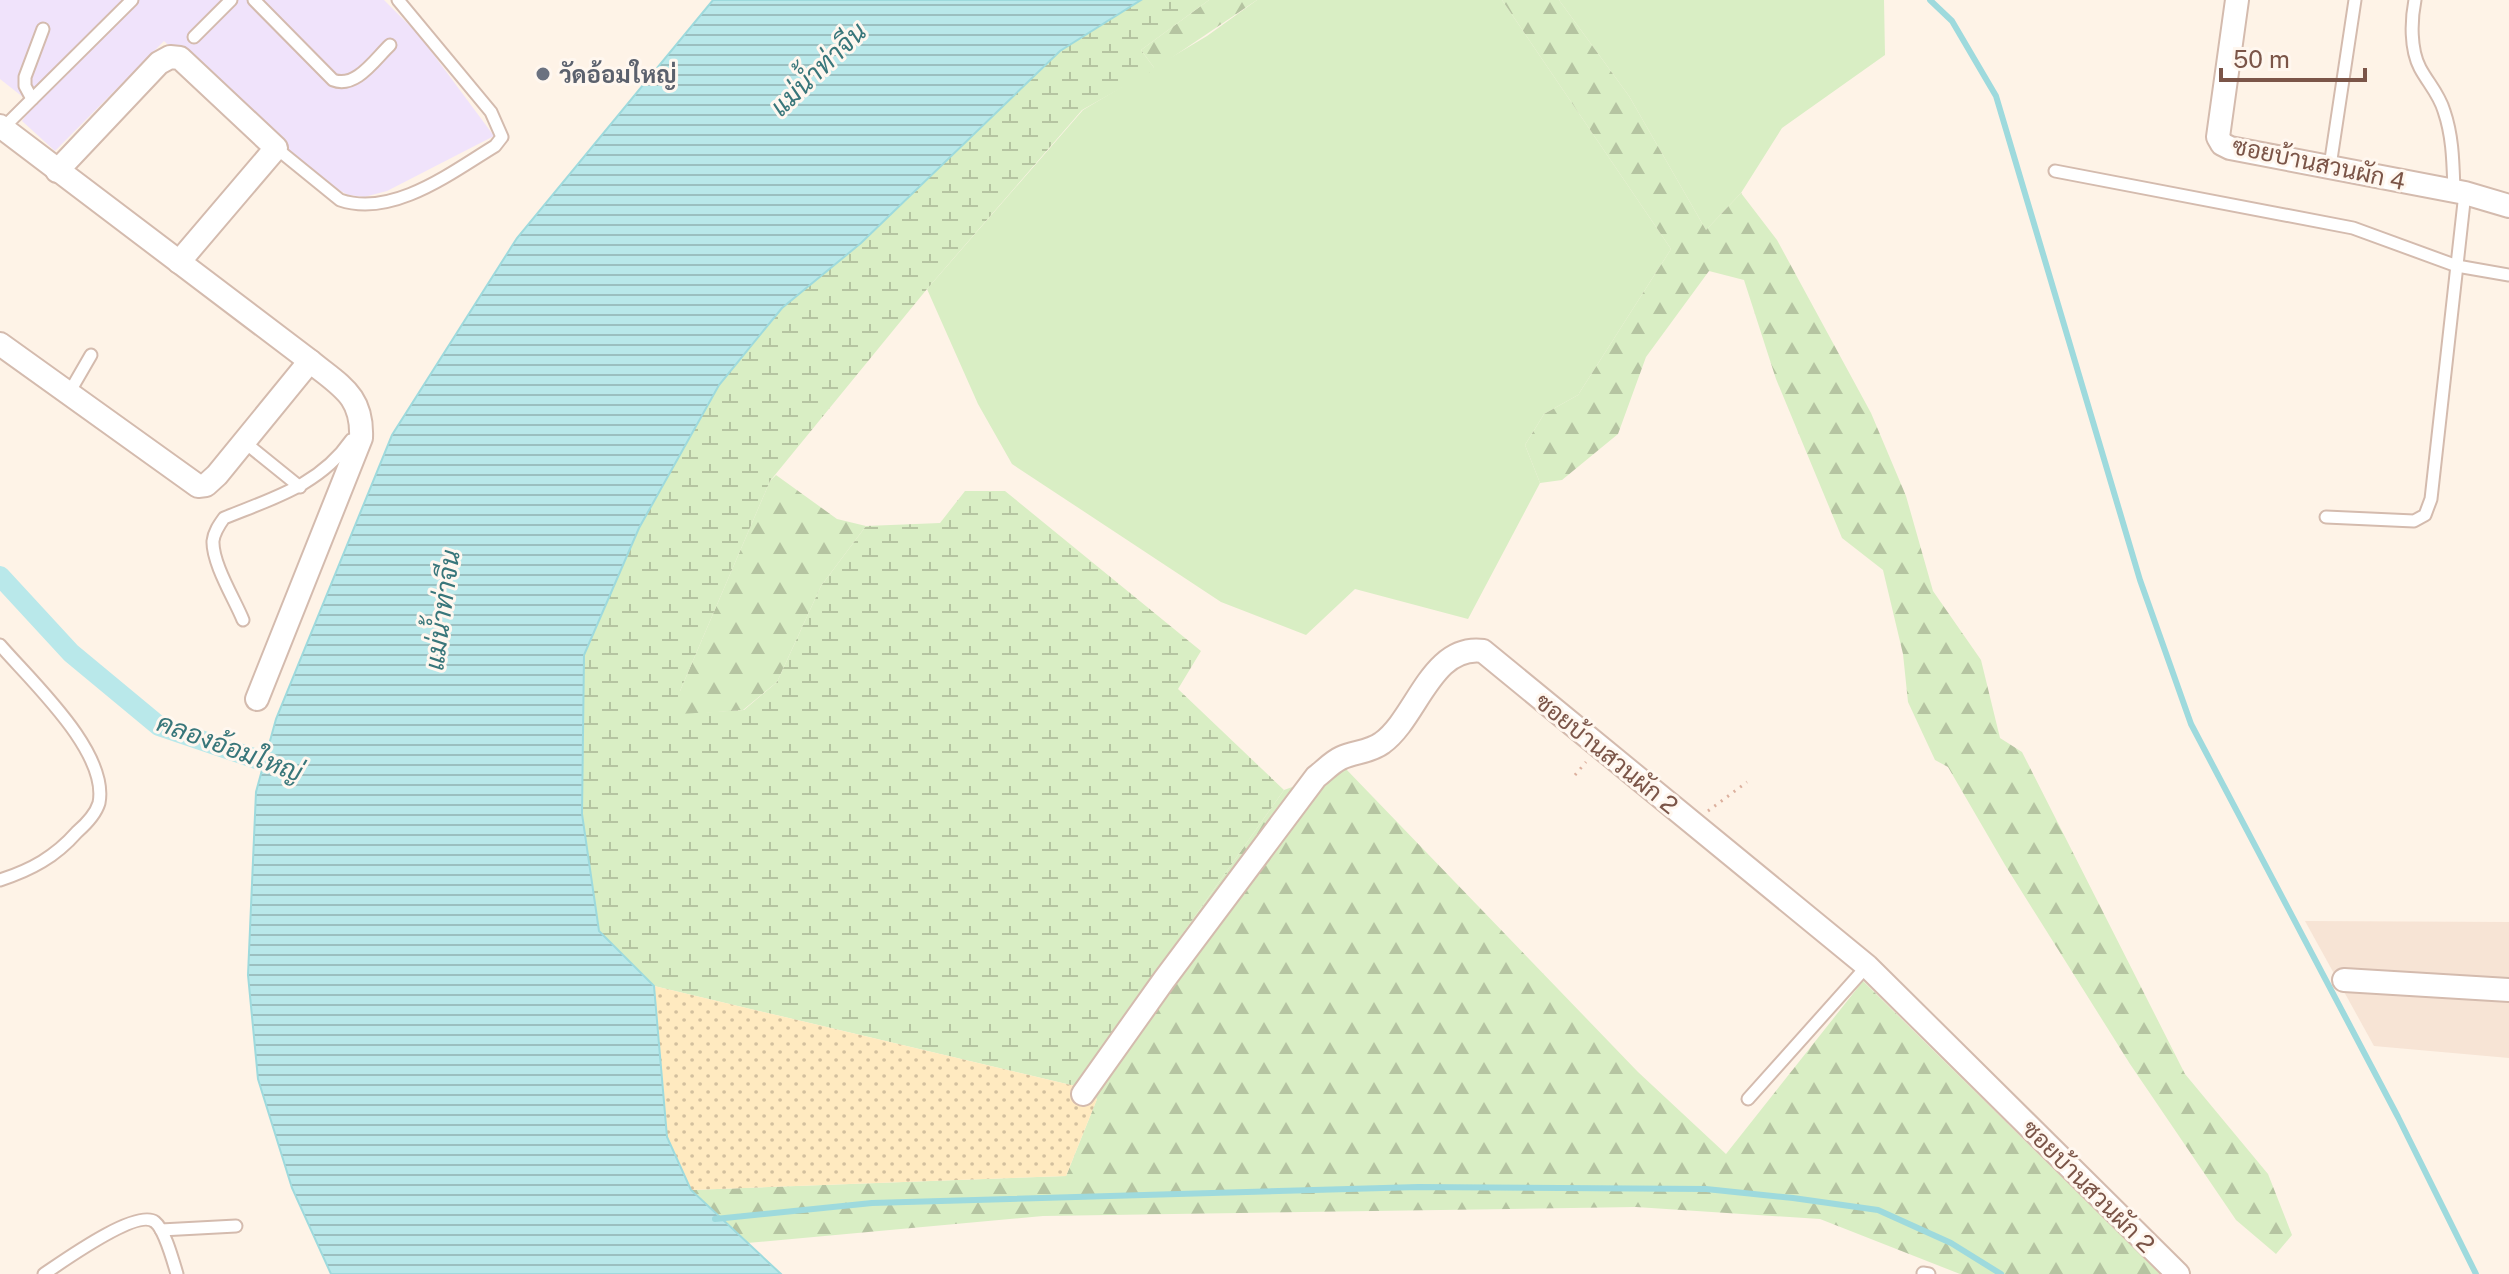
<svg xmlns="http://www.w3.org/2000/svg" width="2509" height="1274" viewBox="0 0 2509 1274" font-family="'Public Sans',Sarabun,sans-serif">
<style>
.residential{fill:#f7e4d5}
.education{fill:#f0e3fb}
.green{fill:#d9eec4}
.forest{fill:url(#forest-firs)}
.wetland{fill:url(#wetland-marsh)}
.sand{fill:url(#sand-dots)}
.water{fill:url(#water-rules);stroke:#9edadd;stroke-width:2}
.lines{fill:none;stroke-linecap:round;stroke-linejoin:round}
.stream{stroke:#9edadd;stroke-width:6}
.canal{stroke:#b9e8ea;stroke-width:20}
.lane-casing{stroke:#d4bbae;stroke-width:15}
.street-casing{stroke:#d4bbae;stroke-width:26}
.path{stroke:#dcb09e;stroke-width:3;stroke-dasharray:2 6;stroke-linecap:butt}
.lane{stroke:#fff;stroke-width:11}
.street{stroke:#fff;stroke-width:22}
.worship-dot{fill:#6b7280;stroke:#fff7ef;stroke-width:3}
.labels{text-anchor:middle;dominant-baseline:central;stroke-width:6;stroke-linejoin:round;paint-order:stroke}
.worship-label{font-size:24px;font-weight:bold;fill:#5b616d;stroke:#fff7ef;text-anchor:start}
.street-label{font-size:24px;fill:#7b5548;stroke:#fff7ef}
.water-label{font-size:26px;font-style:italic;fill:#38767a;stroke:#fff7ef}
</style>
<defs>
<pattern id="forest-firs" width="22" height="20" patternUnits="userSpaceOnUse" patternTransform="scale(2)"><rect width="22" height="20" fill="#d9eec4"/><path d="M5 1l3.5 6h-7zM16 11l3.5 6h-7z" fill="#b5c4a1"/></pattern>
<pattern id="wetland-marsh" width="20" height="14" patternUnits="userSpaceOnUse" patternTransform="scale(2)"><rect width="20" height="14" fill="#d9eec4"/><path d="M1 5h8M5 5V1M11 12h8M15 12V8" fill="none" stroke="#b5c4a1"/></pattern>
<pattern id="sand-dots" width="8" height="8" patternUnits="userSpaceOnUse" patternTransform="scale(2)"><rect width="8" height="8" fill="#ffeac0"/><path d="M2 2h.1M6 6h.1" fill="none" stroke="#d3c09e" stroke-width="1.8" stroke-linecap="round"/></pattern>
<pattern id="water-rules" width="6" height="5" patternUnits="userSpaceOnUse" patternTransform="scale(2)"><rect width="6" height="5" fill="#b9e8ea"/><path d="M0 2.5h6" fill="none" stroke="#9bbfc0"/></pattern>
</defs>
<rect width="100%" height="100%" fill="#fef3e7"/>
<polygon class="residential" points="2305,921 2509,922 2509,1058 2374,1046"/>
<polygon class="education" points="0,0 384,0 419,35 494,136 387,191 364,197 348,195 332,186 268,136 164,41 55,151 22,121 33,105 0,79"/>
<g class="green">
<polygon points="1257,0 1502,0 1671,249 1578,395 1544,414 1525,445 1540,483 1468,619 1355,589 1306,635 1221,602 1012,464 978,404 927,289 1083,110 1207,36"/>
<polygon points="1559,0 1884,0 1885,55 1782,128 1741,193 1706,230 1629,96"/>
</g>
<g class="forest">
<polygon points="1209,0 1257,0 1155,69 1141,50"/>
<polygon points="1502,0 1559,0 1629,96 1706,230 1741,193 1777,240 1871,413 1906,496 1933,591 1981,660 2000,738 2022,752 2185,1074 2268,1174 2292,1235 2276,1254 2236,1220 2130,1064 2005,865 1948,767 1935,760 1908,702 1903,654 1883,570 1842,538 1776,379 1744,280 1709,271 1646,357 1618,434 1562,480 1540,483 1525,445 1544,414 1578,395 1671,249"/>
<polygon points="776,475 837,519 866,526 821,586 777,682 743,710 680,715 680,691 770,481"/>
<polygon points="1345,768 1638,1072 1726,1154 1863,981 2160,1274 1960,1274 1820,1219 1636,1207 1043,1216 747,1243 691,1190 1066,1176 1097,1099 1075,1086 1284,790"/>
</g>
<polygon class="wetland" points="1141,0 1209,0 1141,50 1155,69 1082,110 927,289 770,481 680,691 680,714 744,710 777,682 821,586 866,526 940,523 965,491 1005,491 1201,651 1178,689 1284,790 1075,1086 654,986 599,931 582,814 584,655 639,528 719,385 782,308 861,243 1060,51"/>
<polygon class="sand" points="654,986 1075,1086 1097,1099 1066,1176 691,1190 667,1137"/>
<polygon class="water" points="713,0 1141,0 1060,51 861,243 782,308 719,385 639,528 584,655 582,814 599,931 654,986 667,1137 691,1190 781,1274 331,1274 292,1188 258,1079 248,975 256,792 276,719 392,435 517,238"/>
<g class="lines">
<g class="stream">
<polyline points="1930,0 1952,21 1996,96 2140,580 2191,724 2398,1117 2476,1274"/>
<polyline points="715,1219 872,1203 1418,1187 1706,1189 1793,1198 1878,1210 1951,1243 2001,1274"/>
</g>
<polyline class="canal" points="0,576 71,653 159,726 289,770"/>
<defs>
<g id="lane">
<path d="M254 0 333 80C356 89 375 59 390 45"/>
<path d="M2415 0C2411 20 2410 49 2420 68 2428 83 2439 94 2444 111 2453 137 2453 164 2454 191"/>
<polyline points="194,37 231,0"/>
<polyline points="32,99 25,86 25,77 43,29"/>
<polyline points="3,128 132,0"/>
<path d="M276 148 340 200C393 218 452 172 495 146L502 137 491 112 398 0"/>
<polyline points="2330,166 2355,0"/>
<polyline points="2055,171 2353,228 2457,266 2509,275"/>
<polyline points="69,393 91,355"/>
<polyline points="243,441 300,487"/>
<polyline points="2326,517 2414,521 2425,515 2431,499 2465,193"/>
<path d="M243 620C235 600 212 563 213 541 214 532 219 525 224 518 273 498 320 485 351 440"/>
<path d="M0 645C31 681 109 752 99 803 96 813 85 825 77 832 55 857 31 870 0 880"/>
<polyline points="1748,1099 1867,966"/>
<polyline points="161,1230 236,1226"/>
<polyline points="1923,1273 1929,1274"/>
<path d="M44 1274C62 1262 137 1208 155 1222 165 1230 173 1261 177 1274"/>
</g>
<g id="street">
<polyline points="2237,0 2218,137 2222,144 2230,148 2465,193 2509,206"/>
<path d="M0 126 310 361C340 386 363 395 361 438L257 699"/>
<polyline points="57,171 159,63 170,57 180,58 276,148 179,262"/>
<polyline points="0,344 198,486 206,485 217,475 310,361"/>
<polyline points="2344,980 2509,990"/>
<path d="M1083 1094 1164 980 1316 777C1324 771 1332 762 1341 758 1354 752 1370 752 1382 743 1417 718 1431 644 1483 651L1867 966 2178 1274"/>
</g>
</defs>
<use href="#lane" class="lane-casing"/>
<use href="#street" class="street-casing"/>
<g class="path">
<polyline points="1575,775 1586,762"/>
<polyline points="1708,811 1747,782"/>
</g>
<use href="#lane" class="lane"/>
<use href="#street" class="street"/>
</g>
<circle class="worship-dot" cx="543" cy="74" r="8"/>
<g class="labels">
<g class="worship-label">
<text x="559" y="74">วัดอ้อมใหญ่</text>
</g>
<g class="street-label">
<text transform="translate(2319 163) rotate(12)">ซอยบ้านสวนผัก 4</text>
<text transform="translate(1607 753) rotate(39)">ซอยบ้านสวนผัก 2</text>
<text transform="translate(2089 1186) rotate(45)">ซอยบ้านสวนผัก 2</text>
</g>
<g class="water-label">
<text transform="translate(818 69) rotate(-44)">แม่น้ำท่าจีน</text>
<text transform="translate(442 610) rotate(-82)">แม่น้ำท่าจีน</text>
<text transform="translate(230 747) rotate(20)">คลองอ้อมใหญ่</text>
</g>
</g>
<path d="M2221 68v12h144v-12" fill="none" stroke="#7b5548" stroke-width="4"/>
<text x="2233" y="68" font-size="24" fill="#7b5548" stroke="#fff7ef" stroke-width="6" paint-order="stroke">50 m</text>
</svg>
